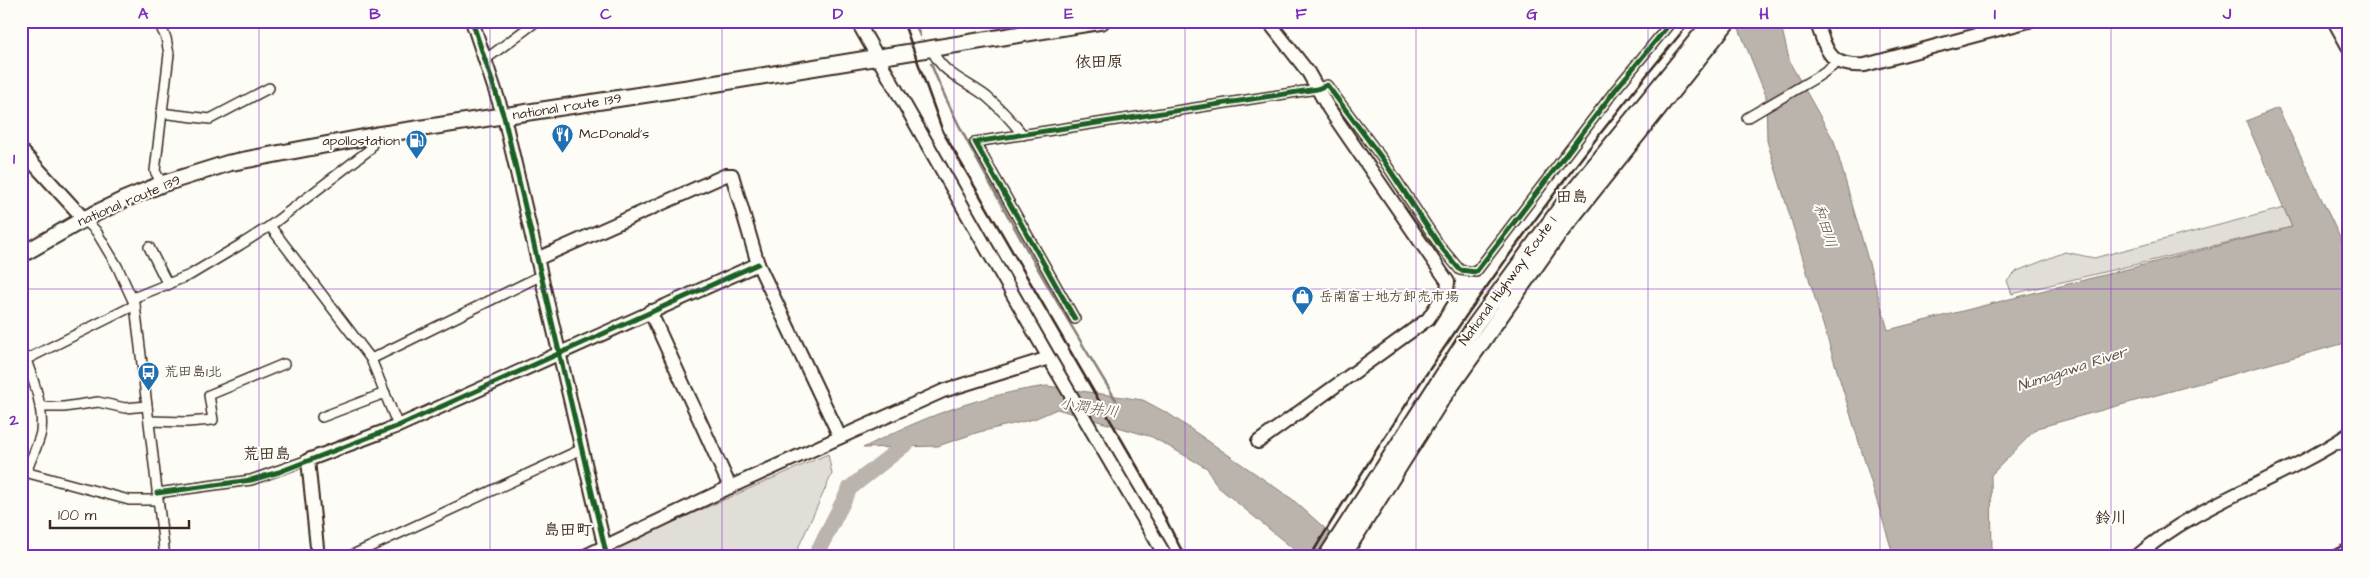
<svg xmlns="http://www.w3.org/2000/svg" width="2370" height="578" viewBox="0 0 2370 578" font-family="'Architects Daughter','Klee One',sans-serif">
<style>
.green{fill:#e1ded7;stroke:#8e847a}
.water{fill:#bbb4ad;stroke:#887d74}
.lines{fill:none;stroke-linecap:round;stroke-linejoin:round}
.stream{stroke:#887d74;stroke-width:2.5}
.river{stroke:#bbb4ad;stroke-width:16}
.street-casing{stroke:#3b2a1e;stroke-width:12}
.secondary-casing{stroke:#3b2a1e;stroke-width:16}
.highway-casing{stroke:#3b2a1e;stroke-width:19}
.street{stroke:#fdfcf7;stroke-width:9}
.secondary{stroke:#fdfcf7;stroke-width:12}
.highway{stroke:#fdfcf7;stroke-width:15}
.rail{stroke:#3b2a1e;stroke-width:2.5}
.cycleway-casing{stroke:#fdfcf7;stroke-width:8}
.cycleway{stroke:#1b5e20;stroke-width:5}
.grid{fill:none;stroke:#7b2cbf;stroke-width:1;stroke-opacity:0.55}
.labels{text-anchor:middle;dominant-baseline:central;stroke-width:4;stroke-linejoin:round;paint-order:stroke}
.street-label{font-size:14px;fill:#3b2a1e;stroke:#fdfcf7}
.poi-label{font-size:14px;fill:#3b2a1e;stroke:#fdfcf7;text-anchor:start}
.water-label{font-size:15px;font-style:italic;fill:#615349;stroke:#fdfcf7}
.quarter-label{font-size:16px;font-weight:bold;fill:#3b2a1e;stroke:#fdfcf7}
.neatline{fill:none;stroke:#7b2cbf;stroke-width:2}
.grid-label{font-size:16px;text-anchor:middle;font-weight:bold;fill:#7b2cbf}
</style>
<rect width="100%" height="100%" fill="#fdfcf7"/>
<filter id="ink" filterUnits="userSpaceOnUse"><feTurbulence type="fractalNoise" baseFrequency=".02" numOctaves="2"/><feDisplacementMap in="SourceGraphic" scale="10" xChannelSelector="R" yChannelSelector="G"/><feConvolveMatrix kernelMatrix="1 2 1 2 8 2 1 2 1" color-interpolation-filters="sRGB"/></filter>
<g filter="url(#ink)">
<g class="green">
<polygon points="2284,208 2292,227 2012,294 2007,281 2017,271 2065,252 2094,258"/>
<polygon points="828,454 832,474 794,557 613,557 612,549"/>
</g>
<g class="water">
<polygon points="1736,21 1780,21 1790,63 1834,141 1888,330 2292,227 2246,121 2278,108 2344,246 2349,244 2349,342 2037,428 1991,475 1992,557 1894,557 1767,141 1766,96"/>
<path d="M1047 386 1143 400 1169 414 1292 499 1357 557H1303L1217 486 1207 468 1152 437 1057 409 1034 419 979 432 938 446 863 448C923 417 980 395 1047 386Z"/>
</g>
<g class="lines">
<g class="stream">
<polyline points="914,21 920,36"/>
<path d="M931 64C951 114 977 160 1003 207 1039 272 1077 336 1116 400"/>
</g>
<polyline class="river" points="815,557 850,488 917,435"/>
<defs>
<g id="street">
<polyline points="158,21 166,38 169,54 155,171 162,184"/>
<path d="M932 49C940 73 968 82 987 97 1001 109 1012 121 1023 135"/>
<polyline points="486,59 537,21"/>
<polyline points="161,113 210,119 269,88"/>
<polyline points="1747,118 1817,77 1837,63"/>
<polyline points="84,219 96,231 117,266 135,305 165,557"/>
<polyline points="270,226 371,359 398,426"/>
<polyline points="149,247 168,285"/>
<polyline points="133,298 190,275 240,245 270,226 369,150 377,135"/>
<polyline points="1075,319 975,142 1317,89 1327,85 1384,161 1440,246 1460,270 1476,272 1616,89 1672,21"/>
<polyline points="371,359 542,275"/>
<polyline points="21,362 135,305"/>
<polyline points="40,407 64,407 98,402 125,408 147,406"/>
<polyline points="322,417 385,393"/>
<polyline points="149,421 187,422 213,420 209,395 284,364"/>
<polyline points="2333,445 2349,444"/>
<polyline points="21,471 129,500 157,500"/>
<path d="M26 473C30 460 38 446 41 432 44 408 34 382 26 360"/>
<polyline points="157,493 251,480 308,460"/>
<polyline points="348,557 582,449"/>
</g>
<g id="secondary">
<polyline points="472,21 504,117 607,557"/>
<polyline points="857,21 1049,358 1166,557"/>
<path d="M1816 21C1827 50 1828 68 1865 65L2029 21"/>
<polyline points="2334,21 2349,48"/>
<polyline points="21,150 84,219"/>
<polyline points="539,258 726,175 732,175 758,264 840,437"/>
<polyline points="650,311 730,487"/>
<polyline points="1258,442 1428,319 1447,290 1448,282 1329,109 1308,72 1268,21"/>
<polyline points="318,557 308,460 398,426 758,264"/>
<polyline points="583,557 730,487 943,391 1049,358"/>
<path d="M2136 557C2200 501 2281 480 2349 434"/>
</g>
<g id="highway">
<polyline points="21,255 84,219 123,200 162,184 229,163 377,135 694,87 1102,21"/>
<polyline points="1326,557 1476,324 1565,202 1712,21"/>
<polyline points="1342,557 1441,400 1556,237 1728,21"/>
</g>
</defs>
<use href="#street" class="street-casing"/>
<use href="#secondary" class="secondary-casing"/>
<use href="#highway" class="highway-casing"/>
<use href="#street" class="street"/>
<use href="#secondary" class="secondary"/>
<use href="#highway" class="highway"/>
<g class="rail">
<polyline points="903,21 943,132 1152,492 1185,557"/>
<path d="M1310 557C1423 369 1550 190 1691 21"/>
<polyline points="2321,557 2349,542"/>
</g>
<defs>
<g id="cycleway">
<polyline points="472,21 504,117 607,557"/>
<polyline points="1075,319 975,142 1317,89 1327,85 1384,161 1440,246 1460,270 1476,272 1616,89 1672,21"/>
<polyline points="157,493 251,480 279,472 398,426 758,264"/>
</g>
</defs>
<use href="#cycleway" class="cycleway-casing"/>
<use href="#cycleway" class="cycleway"/>
</g>
</g>
<path class="grid" d="M259 21V557M490 21V557M722 21V557M954 21V557M1185 21V557M1416 21V557M1648 21V557M1880 21V557M2111 21V557M21 289H2349"/>
<defs>
<symbol id="restaurant-pin" viewBox="-11 -11 22 30"><path d="M0 17L-7.5 6A9.5 9.5 0 1 1 7.5 6Z" fill="#1f6fb2" stroke="#fdfcf7"/><path d="M-5-6h1v4h1v-4h1v4h1v-4h1v5L-1.5 .5V6h-2V.5L-5-1ZM5-6V6H3V1.5H1.5Q1.5-4 5-6Z" fill="#fff"/></symbol>
<symbol id="fuel-pin" viewBox="-11 -11 22 30"><path d="M0 17L-7.5 6A9.5 9.5 0 1 1 7.5 6Z" fill="#1f6fb2" stroke="#fdfcf7"/><path d="M-5.5-6h7V0h2V4h1.3V-2.5L3-4.5l.8-.8L6-3V5H2.5V1h-1V6h-7ZM-4.2-4.7v3.2H.2V-4.7Z" fill="#fff"/></symbol>
<symbol id="shop-pin" viewBox="-11 -11 22 30"><path d="M0 17L-7.5 6A9.5 9.5 0 1 1 7.5 6Z" fill="#1f6fb2" stroke="#fdfcf7"/><path d="M-5-2.5h2.3a2.7 3.5 0 0 1 5.4 0H5L5.5 6h-11ZM-1.5-2.5h3a1.5 2.3 0 0 0-3 0Z" fill="#fff"/></symbol>
<symbol id="bus-pin" viewBox="-11 -11 22 30"><path d="M0 17L-7.5 6A9.5 9.5 0 1 1 7.5 6Z" fill="#1f6fb2" stroke="#fdfcf7"/><path d="M-5-6H5V4H4V6H2V4H-2V6H-4V4H-5ZM-3.5-4V0h7V-4ZM-3.5 1.2v1.5H-2V1.2ZM2 1.2v1.5H3.5V1.2Z" fill="#fff"/></symbol>
</defs>
<g fill-rule="evenodd">
<use href="#restaurant-pin" x="550" y="122" width="25" height="34"/>
<use href="#fuel-pin" x="404" y="128" width="25" height="34"/>
<use href="#shop-pin" x="1290" y="284" width="25" height="34"/>
<use href="#bus-pin" x="136" y="360" width="25" height="34"/>
</g>
<g class="labels">
<g class="street-label">
<text transform="translate(567 107) rotate(-9)">national route 139</text>
<text transform="translate(129 201) rotate(-23)">national route 139</text>
<text transform="translate(1508 281) rotate(-54)">National Highway Route 1</text>
</g>
<g class="poi-label">
<text x="579" y="134">McDonald's</text>
<text x="400" y="141" text-anchor="end">apollostation</text>
<text x="1319" y="297">岳南富士地方卸売市場</text>
<text x="164" y="372">荒田島1北</text>
</g>
<g class="water-label">
<text transform="translate(1825 226) rotate(73)">和田川</text>
<text transform="translate(2072 369) rotate(-18)">Numagawa River</text>
<text transform="translate(1089 408) rotate(9)">小潤井川</text>
</g>
<g class="quarter-label">
<text x="1099" y="62">依田原</text>
<text x="1572" y="197">田島</text>
<text x="267" y="454">荒田島</text>
<text x="2111" y="518">鈴川</text>
<text x="568" y="530">島田町</text>
</g>
</g>
<rect width="2370" height="578" fill="none" stroke="#fdfcf7" stroke-width="55"/>
<path d="M50 520v8h139v-8" fill="none" stroke="#3b2a1e" stroke-width="2.5"/>
<text x="58" y="520" font-size="15" fill="#3b2a1e" stroke="#fdfcf7" stroke-width="4" paint-order="stroke">100 m</text>
<rect x="28" y="28" width="2314" height="522" class="neatline"/>
<g class="grid-label">
<text x="143" y="19">A</text>
<text x="375" y="19">B</text>
<text x="606" y="19">C</text>
<text x="838" y="19">D</text>
<text x="1069" y="19">E</text>
<text x="1301" y="19">F</text>
<text x="1532" y="19">G</text>
<text x="1764" y="19">H</text>
<text x="1995" y="19">I</text>
<text x="2227" y="19">J</text>
<text x="14" y="164">1</text>
<text x="14" y="425">2</text>
</g>
</svg>
